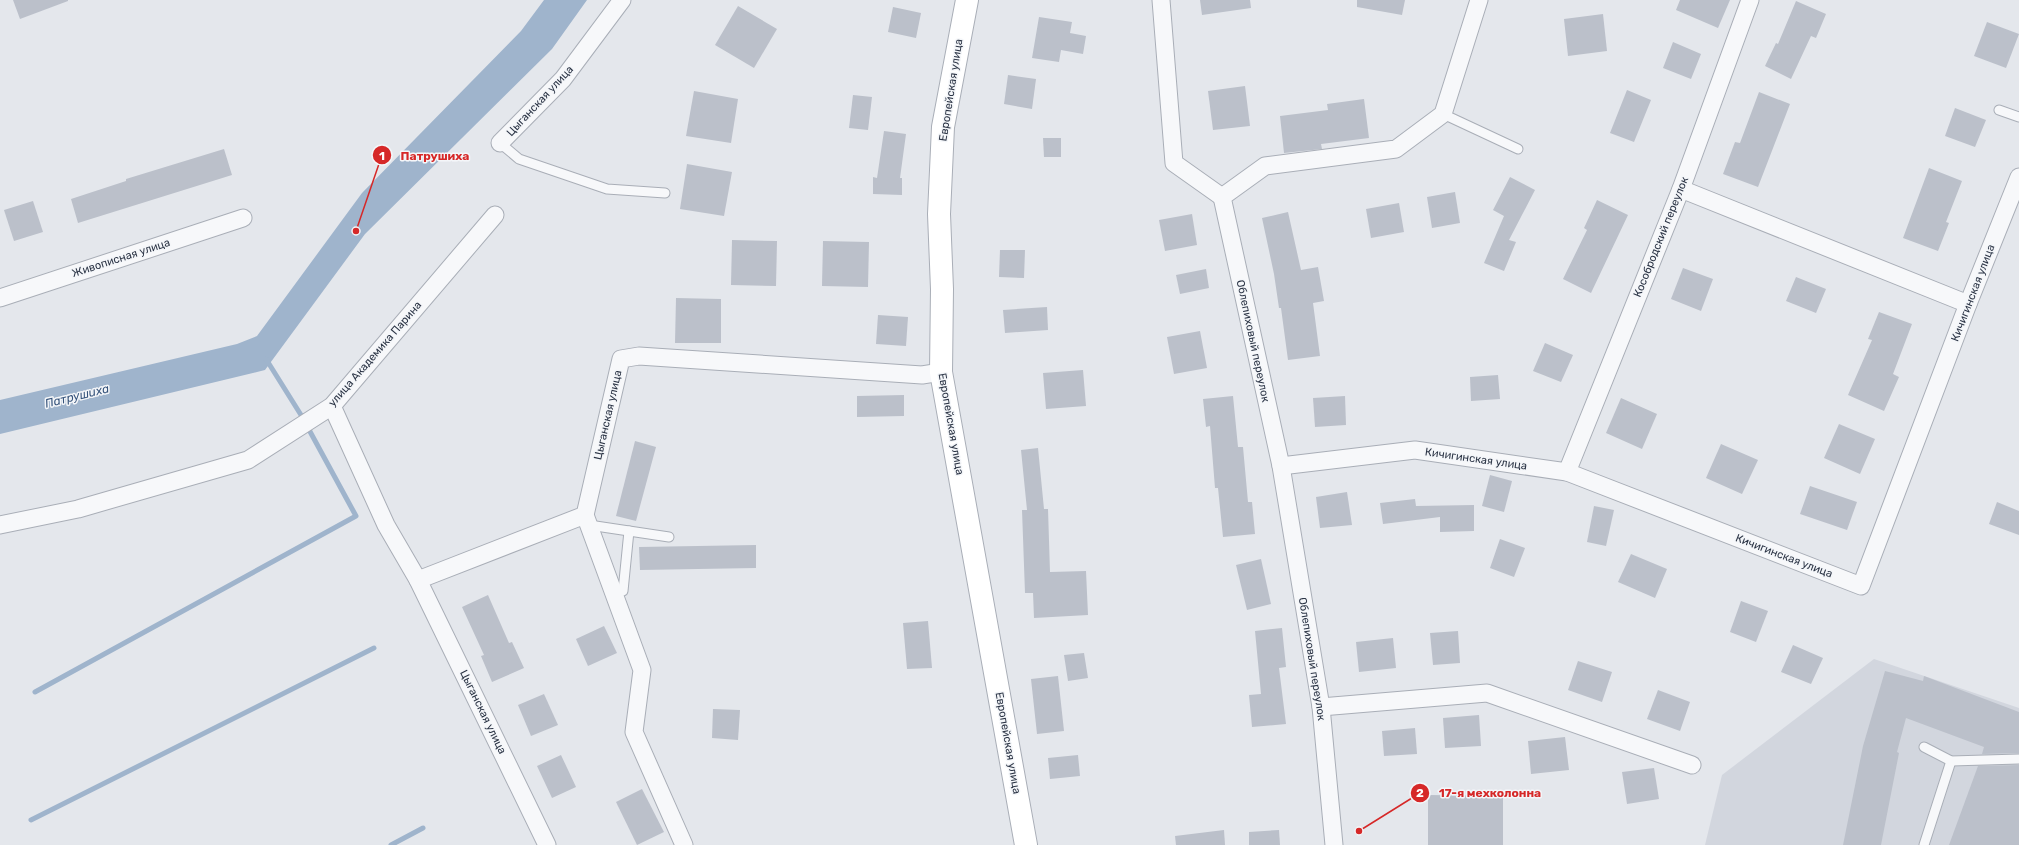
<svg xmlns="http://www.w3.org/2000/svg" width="2019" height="845" viewBox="0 0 2019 845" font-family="Rubik,sans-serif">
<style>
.built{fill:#d2d6de}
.water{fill:#9fb4cc}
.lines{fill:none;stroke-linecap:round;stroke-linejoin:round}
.stream{stroke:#9fb4cc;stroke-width:5}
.building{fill:#bbc0ca}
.lane-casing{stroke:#a9aeb7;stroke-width:11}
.street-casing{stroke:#a9aeb7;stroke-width:19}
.secondary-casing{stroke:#a9aeb7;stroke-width:24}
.lane{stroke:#f7f8fa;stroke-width:9}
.street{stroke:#f7f8fa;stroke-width:17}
.secondary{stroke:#fff;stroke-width:22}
.labels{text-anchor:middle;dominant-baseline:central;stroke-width:3;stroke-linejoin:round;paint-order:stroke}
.street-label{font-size:11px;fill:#2b3445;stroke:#f4f6f9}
.water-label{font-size:12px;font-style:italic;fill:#34527a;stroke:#f4f6f9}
.leader{fill:none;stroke:#d62828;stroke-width:1.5}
.callout-dot{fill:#d62828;stroke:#f4f6f9;stroke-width:1.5}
.mark-label{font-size:12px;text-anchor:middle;font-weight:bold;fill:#fff}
.callout-label{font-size:12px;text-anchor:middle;font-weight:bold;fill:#d62828;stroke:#f4f6f9;stroke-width:3;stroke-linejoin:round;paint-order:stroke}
</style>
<rect width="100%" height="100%" fill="#e4e7ec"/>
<polygon class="built" points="1874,659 2019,708 2019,845 1705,845 1722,775"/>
<polygon class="water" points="544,0 587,0 552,49 365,234 265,370 0,434 0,400 237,344 257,336 362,193 521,31"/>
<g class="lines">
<g class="stream">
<polyline points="35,692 356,516 301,415 266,359"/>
<polyline points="31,820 374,648"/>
<polyline points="391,845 423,828"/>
</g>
</g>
<g class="building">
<polygon points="13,0 68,0 68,1 20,19"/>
<polygon points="1200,0 1250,0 1251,8 1202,15"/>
<polygon points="1357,0 1405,0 1402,15 1357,7"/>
<polygon points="1680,0 1730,0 1718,28 1676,10"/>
<polygon points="1796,1 1826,14 1816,38 1811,36 1791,79 1765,66 1776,43 1778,44"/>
<polygon points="738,6 777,29 754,68 715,45"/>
<polygon points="893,7 921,13 916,38 888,32"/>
<polygon points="1603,14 1607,51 1568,56 1564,19"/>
<polygon points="1039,17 1072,22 1070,33 1086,36 1083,54 1061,50 1059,62 1032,58"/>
<polygon points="1987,22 2019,34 2006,68 1974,56"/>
<polygon points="1673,42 1701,54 1691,79 1663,68"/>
<polygon points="1008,75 1036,79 1032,109 1004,104"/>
<polygon points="1245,86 1250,126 1213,130 1208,91"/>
<polygon points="1627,90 1651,100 1634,142 1610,133"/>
<polygon points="694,91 738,99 731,143 686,136"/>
<polygon points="1759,92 1790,104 1758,187 1723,174 1735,142 1740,143"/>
<polygon points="853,95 872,97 868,130 849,128"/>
<polygon points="1364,99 1369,138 1321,144 1322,149 1284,153 1280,116 1328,110 1327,104"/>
<polygon points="1955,108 1986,120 1975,147 1945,136"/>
<polygon points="884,131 906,134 900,178 902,178 902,195 873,194 873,177 877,178"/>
<polygon points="1043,138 1061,138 1061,157 1044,157"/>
<polygon points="224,149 232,175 78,223 71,199 126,181 126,179"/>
<polygon points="687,164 732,172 724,216 680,209"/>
<polygon points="1929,168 1962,181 1946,222 1949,223 1938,251 1903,238"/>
<polygon points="1510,177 1535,190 1509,240 1516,242 1504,271 1484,263 1504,216 1493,210"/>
<polygon points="1455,192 1460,223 1432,228 1427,197"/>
<polygon points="1597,200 1628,215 1591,293 1563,279 1587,230 1584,228"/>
<polygon points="33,201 43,232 14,241 4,210"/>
<polygon points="1399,203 1404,232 1371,238 1366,209"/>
<polygon points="1288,212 1301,270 1318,267 1324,301 1313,303 1320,356 1288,360 1281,308 1279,308 1274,274 1262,218"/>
<polygon points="1192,214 1197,245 1165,251 1159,220"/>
<polygon points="732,240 777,241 776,286 731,285"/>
<polygon points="823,241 869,242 868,287 822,286"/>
<polygon points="1000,250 1025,250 1024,278 999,277"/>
<polygon points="1683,268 1713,279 1701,311 1671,299"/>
<polygon points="1206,269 1209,288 1180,294 1176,275"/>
<polygon points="1796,277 1826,289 1816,313 1786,301"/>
<polygon points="676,298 721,299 721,343 675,343"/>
<polygon points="1047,307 1048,330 1005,333 1003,310"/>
<polygon points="1879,312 1912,324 1893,374 1899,377 1884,411 1848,395 1872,340 1868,339"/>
<polygon points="878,315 908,317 906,346 876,344"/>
<polygon points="1200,331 1207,368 1174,374 1167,337"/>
<polygon points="1545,343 1573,355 1561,382 1533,371"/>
<polygon points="1083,370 1086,406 1046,409 1043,373"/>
<polygon points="1498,375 1500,399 1471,401 1470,377"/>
<polygon points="904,395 904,416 857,417 857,396"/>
<polygon points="1233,396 1238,447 1243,447 1248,502 1252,502 1255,534 1223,537 1218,488 1215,488 1210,426 1206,427 1203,399"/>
<polygon points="1345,396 1346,425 1315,427 1313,398"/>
<polygon points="1621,398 1657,414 1642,449 1606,433"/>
<polygon points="1839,424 1875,439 1860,474 1824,458"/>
<polygon points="635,441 656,447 636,521 616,516"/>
<polygon points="1721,444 1758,460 1742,494 1706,478"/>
<polygon points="1038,448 1044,509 1048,509 1050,572 1086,571 1088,615 1034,618 1033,593 1025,593 1022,510 1027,510 1021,450"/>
<polygon points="1490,475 1512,481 1504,512 1482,506"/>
<polygon points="1810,486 1857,502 1847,530 1800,514"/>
<polygon points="1347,492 1352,525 1320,528 1316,497"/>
<polygon points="1415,499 1416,506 1474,505 1474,531 1440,532 1440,517 1383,524 1380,503"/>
<polygon points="1997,502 2019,511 2019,535 1989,524"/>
<polygon points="1594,506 1614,510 1606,546 1587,542"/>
<polygon points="1500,539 1525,548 1514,577 1490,568"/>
<polygon points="756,545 756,568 640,570 639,547"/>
<polygon points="1631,554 1667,569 1655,598 1618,582"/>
<polygon points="1261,559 1271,604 1247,610 1236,565"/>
<polygon points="488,595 509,643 512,642 524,668 492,682 481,656 484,655 462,607"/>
<polygon points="1741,601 1768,611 1756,642 1730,632"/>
<polygon points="928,621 932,668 907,669 903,623"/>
<polygon points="604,626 617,653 588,666 576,639"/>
<polygon points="1282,628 1286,667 1279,668 1286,724 1252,727 1249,695 1261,694 1255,631"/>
<polygon points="1458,631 1460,663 1433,665 1430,633"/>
<polygon points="1393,638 1396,668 1359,672 1356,642"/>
<polygon points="1793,645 1823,658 1811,684 1781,672"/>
<polygon points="1084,653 1088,678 1068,681 1064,655"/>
<polygon points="1578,661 1612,672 1602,702 1568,690"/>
<polygon points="1885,671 1923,681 1924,676 2019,712 2019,753 1982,754 1984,747 1906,718 1897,752 1899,753 1881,845 1843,845 1863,746"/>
<polygon points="1058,676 1064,731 1037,734 1031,679"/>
<polygon points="1658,690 1690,702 1680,731 1647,719"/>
<polygon points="544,694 558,725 531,736 518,705"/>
<polygon points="713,709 740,710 738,740 712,738"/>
<polygon points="1479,715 1481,746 1445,748 1443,718"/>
<polygon points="1415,728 1417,754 1384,756 1382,731"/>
<polygon points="1565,737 1569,770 1531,774 1528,741"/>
<polygon points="561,755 576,787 552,798 537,766"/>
<polygon points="1078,755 1080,776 1050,779 1048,758"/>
<polygon points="2019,765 2019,845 1949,845 1978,766"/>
<polygon points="1654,768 1659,799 1627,804 1622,772"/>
<polygon points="642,789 664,832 637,845 616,802"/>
<polygon points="1428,795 1503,796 1503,845 1428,845"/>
<polygon points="1224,830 1225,845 1176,845 1175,836"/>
<polygon points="1279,830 1280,845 1249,845 1249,832"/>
</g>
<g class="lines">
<defs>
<g id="lane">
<polyline points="1999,110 2019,117"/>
<polyline points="1443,114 1518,149"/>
<polyline points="500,143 519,159 607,189 665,193"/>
<polyline points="589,525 669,537"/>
<polyline points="614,594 623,591 629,531"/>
<polyline points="1924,747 1951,761 2019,759"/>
<polyline points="1924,845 1951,761"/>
</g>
<g id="street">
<polyline points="1161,0 1174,163 1222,197"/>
<polyline points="500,143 563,79 622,0"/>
<polyline points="1681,189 1968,304"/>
<polyline points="0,298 243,218"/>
<polyline points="332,406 386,525 418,580"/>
<polyline points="1281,466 1415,450 1567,472 1861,586 1968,304 2019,177"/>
<polyline points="1567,472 1681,189 1750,0"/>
<polyline points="585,515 642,670 634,732 684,845"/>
<polyline points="0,525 78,509 248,460 332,406 495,215"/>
<polyline points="1321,707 1487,693 1692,765"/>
<polyline points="547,845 418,580 585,515 621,359 639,356 922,375 941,372"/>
<polyline points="1334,845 1321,707 1281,466 1222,197 1265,166 1396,149 1443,114 1479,0"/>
</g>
<polyline id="secondary" points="967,0 943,127 939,214 942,289 941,372 1026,845"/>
</defs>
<use href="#lane" class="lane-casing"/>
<use href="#street" class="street-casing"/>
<use href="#secondary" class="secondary-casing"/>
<use href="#lane" class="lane"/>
<use href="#street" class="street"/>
<use href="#secondary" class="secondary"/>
</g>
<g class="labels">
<g class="street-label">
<text transform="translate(951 90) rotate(-81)">Европейская улица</text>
<text transform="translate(540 101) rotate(-47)">Цыганская улица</text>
<text transform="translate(1661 237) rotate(-68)">Кособродский переулок</text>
<text transform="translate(121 258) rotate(-18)">Живописная улица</text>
<text transform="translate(1973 293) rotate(-69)">Кичигинская улица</text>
<text transform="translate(1253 341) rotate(78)">Облепиховый переулок</text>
<text transform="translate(375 354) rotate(-49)">улица Академика Парина</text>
<text transform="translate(608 415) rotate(-77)">Цыганская улица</text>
<text transform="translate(951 424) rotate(80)">Европейская улица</text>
<text transform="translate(1476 459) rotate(8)">Кичигинская улица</text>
<text transform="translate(1784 556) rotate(21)">Кичигинская улица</text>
<text transform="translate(1312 659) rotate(81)">Облепиховый переулок</text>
<text transform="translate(483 712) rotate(64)">Цыганская улица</text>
<text transform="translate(1008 743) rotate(80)">Европейская улица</text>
</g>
<g class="water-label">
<text transform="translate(77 396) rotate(-14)">Патрушиха</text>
</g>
</g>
<path class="leader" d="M356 231L382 155M1359 831L1420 793"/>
<g class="callout-dot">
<circle cx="356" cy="231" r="4"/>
<circle cx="1359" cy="831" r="4"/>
<circle cx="382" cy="155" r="10"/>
<circle cx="1420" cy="793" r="10"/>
</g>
<g class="mark-label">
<text x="382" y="160">1</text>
<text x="1420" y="797">2</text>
</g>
<g class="callout-label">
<text x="435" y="160">Патрушиха</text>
<text x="1490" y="797">17-я мехколонна</text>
</g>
</svg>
